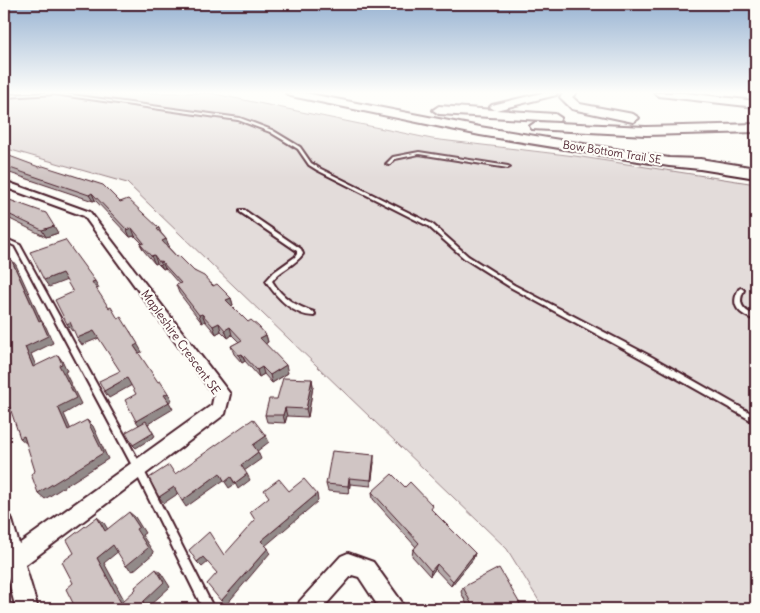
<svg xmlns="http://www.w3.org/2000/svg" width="760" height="613" viewBox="0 0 760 613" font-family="Delius,sans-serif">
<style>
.green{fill:#e3dcda;stroke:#967e82}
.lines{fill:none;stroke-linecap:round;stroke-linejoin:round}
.service-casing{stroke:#4a1f2b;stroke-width:4}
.minor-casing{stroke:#4a1f2b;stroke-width:4}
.motorway-casing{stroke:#4a1f2b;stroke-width:4}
.service{fill:#fdfcf7;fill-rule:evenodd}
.minor{fill:#fdfcf7;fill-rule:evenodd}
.motorway{fill:#fdfcf7;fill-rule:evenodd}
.wall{fill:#b3a9a9;stroke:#4a1f2b}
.shaded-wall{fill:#928a89;stroke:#4a1f2b}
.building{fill:#d0c5c4;stroke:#4a1f2b}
.labels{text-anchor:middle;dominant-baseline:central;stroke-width:4.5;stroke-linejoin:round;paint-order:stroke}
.far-street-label{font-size:11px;fill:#4a1f2b;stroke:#fdfcf7}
.street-label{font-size:12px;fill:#4a1f2b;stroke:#fdfcf7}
</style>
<rect width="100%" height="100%" fill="#fdfcf7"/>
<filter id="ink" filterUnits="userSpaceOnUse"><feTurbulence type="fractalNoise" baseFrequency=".02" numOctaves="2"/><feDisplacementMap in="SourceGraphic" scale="10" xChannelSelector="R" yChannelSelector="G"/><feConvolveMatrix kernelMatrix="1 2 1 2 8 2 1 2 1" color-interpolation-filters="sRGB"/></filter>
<g filter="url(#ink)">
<polygon class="green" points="4,93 210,93 432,139 575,156 756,184 756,609 544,609 507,549 127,183 4,148"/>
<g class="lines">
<defs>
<g id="service">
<polygon points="47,93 57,93 240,118 272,130 300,147 311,163 319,168 432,224 468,256 514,285 652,357 756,416 756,423 646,361 510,287 464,258 428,226 317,170 309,165 298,149 270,132 238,120 54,94 4,97 4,95"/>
<polygon points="419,152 508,166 510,167 508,168 419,154 395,159 389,165 386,164 393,157"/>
<path d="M240 210H244L301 249 303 254C294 266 280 270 272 281 282 298 296 306 314 312L315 314 314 316C294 316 276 297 266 281L274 272 295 257 297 254V251L240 212Z"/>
<polygon points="4,238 20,245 141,465 214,609 203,609 135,471 15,246 4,241"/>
<path d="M741 288 744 290C737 304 743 310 756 316V320C740 315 729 306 739 289Z"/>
</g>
<g id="minor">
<polygon points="4,181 90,212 230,394 225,414 25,565 38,609 16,609 4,564 4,514 11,517 19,544 212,405 214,395 84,216 4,187"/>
<polygon points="348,553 373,562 401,601 404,609 380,609 359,577 352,575 322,609 297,609 300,601 341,556"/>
</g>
<g id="motorway">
<polygon points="286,93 305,93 480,127 669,158 700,159 756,168 756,178 700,169 669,166 480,135 291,96"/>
<polygon points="542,93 557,93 556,95 496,110 555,114 561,118 559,121 439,114 433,110 439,106 495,110 490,107 492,105"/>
<polygon points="564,93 576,93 572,97 580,104 633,114 639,118 633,122 572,109 560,97"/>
<polygon points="654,93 684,93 756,101 756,107 659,96"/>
<polygon points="536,122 646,127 756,124 756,132 646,135 532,129 530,126"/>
</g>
</defs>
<use href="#service" class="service-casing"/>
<use href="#minor" class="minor-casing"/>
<use href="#motorway" class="motorway-casing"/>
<use href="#service" class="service"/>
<use href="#minor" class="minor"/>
<use href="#motorway" class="motorway"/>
</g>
<g class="wall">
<polygon points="4,154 120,202 159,228 161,233 166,239 169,246 168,247 177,257 194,271 231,298 233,305 232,306 248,322 266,335 268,342 265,344 288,373 272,383 264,374 259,377 245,361 242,363 234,354 231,346 239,342 232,335 228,338 221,331 216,334 205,321 202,323 179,293 176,285 179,284 165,268 163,269 157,263 155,264 144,251 140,244 142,243 135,236 130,237 95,200 93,201 4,171"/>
<polygon points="4,198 58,233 46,237 8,218 4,220"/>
<polygon points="312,379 313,386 308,417 287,416 285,423 267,422 265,415 277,399"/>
<polygon points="374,462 371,486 350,484 349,493 328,491 326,484"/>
<polygon points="405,487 432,510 475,553 473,559 451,586 435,569 430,576 412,556 413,550 416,547 373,499 372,492"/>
<polygon points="463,587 523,609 469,609 461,592"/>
</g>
<g class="shaded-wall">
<polygon points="92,193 95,200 93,201 89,195"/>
<polygon points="4,212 8,218 4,220"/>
<polygon points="54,226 58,233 46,237 42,230"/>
<polygon points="132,228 135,236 130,237 127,230"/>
<polygon points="166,239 169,246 165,248 162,241"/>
<polygon points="4,241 9,249 4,251"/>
<polygon points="154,255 157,263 155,264 151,256"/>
<polygon points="11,259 16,265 41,320 46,327 53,343 31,354 39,373 33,367 25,347 39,321"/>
<polygon points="161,261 165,268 163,269 159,262"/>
<polygon points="62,273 67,280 49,287 44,280"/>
<polygon points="95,281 99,288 96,289 92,282"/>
<polygon points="231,298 233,305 228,308 226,300"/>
<polygon points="202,314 205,321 202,323 199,315"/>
<polygon points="70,322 75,329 72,331 67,324"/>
<polygon points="219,323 221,331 216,334 213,326"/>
<polygon points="230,327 232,335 228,338 225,330"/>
<polygon points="94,331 99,338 82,345 77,338"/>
<polygon points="130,331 142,352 139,353 134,346"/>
<polygon points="266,335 268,342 262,346 260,338"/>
<polygon points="242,354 245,361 242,363 239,355"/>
<polygon points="58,355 63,362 67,371 65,372 81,404 64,414 74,437 68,430 58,407 59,365"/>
<polygon points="286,365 288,373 272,383 270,375"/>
<polygon points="262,367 264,374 259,377 257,370"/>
<polygon points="127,378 132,385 109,398 104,391"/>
<polygon points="312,379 313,386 308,417 306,409"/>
<polygon points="168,393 172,400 169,402 164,395"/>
<polygon points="169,402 173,409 148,424 155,436 136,448 133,445 141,428 136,421"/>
<polygon points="285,408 287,416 285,423 283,415"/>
<polygon points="87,420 93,426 108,459 45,499 38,493"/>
<polygon points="24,436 27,444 20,438"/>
<polygon points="266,436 269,442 256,452 253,445"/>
<polygon points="258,452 261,459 244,471 241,465"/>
<polygon points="374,455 374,462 371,486 371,480"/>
<polygon points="220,473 224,480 186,507 182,501"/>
<polygon points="247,474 250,480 238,489 235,483"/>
<polygon points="231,477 235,484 229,488 225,482"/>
<polygon points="349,478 350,484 349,493 348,486"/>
<polygon points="174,487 179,493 164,503 159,497"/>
<polygon points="317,494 318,501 264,547 261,541"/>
<polygon points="129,512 135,517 145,533 142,535 154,553 133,571 126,566 136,529"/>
<polygon points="97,517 104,523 112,536 105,531"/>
<polygon points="113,545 120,550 104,563 128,607 121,603 97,558"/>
<polygon points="268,548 270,553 226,605 221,601"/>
<polygon points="475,553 473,559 451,586 453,581"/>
<polygon points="203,557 208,562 202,567 197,562"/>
<polygon points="437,564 435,569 430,576 431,571"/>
<polygon points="156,569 161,573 170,587 149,606 151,609 147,609 143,602"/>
<polygon points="483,604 479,609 474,609"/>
</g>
<g class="building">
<polygon points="4,154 39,167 43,166 103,185 120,202 128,199 159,228 157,229 166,239 162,241 177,257 179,256 194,271 204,276 213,286 217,284 231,298 226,300 248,322 251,320 259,327 266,335 260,338 286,365 270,375 262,367 257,370 242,354 239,355 231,346 242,340 230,327 225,330 219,323 213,326 202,314 199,315 176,285 181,283 161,261 159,262 154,255 151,256 140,244 144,243 132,228 127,230 92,193 89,195 4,166"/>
<polygon points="4,198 46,213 54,226 42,230 4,212"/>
<polygon points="65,240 95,281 92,282 109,308 111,307 118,319 121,317 138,344 134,346 158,382 160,381 168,393 164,395 169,402 136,421 125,400 136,394 127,378 104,391 99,381 120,371 94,331 77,338 70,322 67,324 55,300 73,292 62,273 44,280 30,252"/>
<polygon points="11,259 39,321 41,320 48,336 25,347 33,367 58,355 62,364 59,365 76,398 58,407 68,430 87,420 103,453 38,493 31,474 35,471 24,436 20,438 5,393 7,392 4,379 7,378 4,368 4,261"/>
<polygon points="283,378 312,379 306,409 285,408 283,415 265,415 269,399 277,399"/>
<polygon points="253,419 266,436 253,445 258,452 241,465 247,474 235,483 231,477 225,482 220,473 182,501 174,487 159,497 149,478 169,465 175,474"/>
<polygon points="146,421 153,433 133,445 126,432"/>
<polygon points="332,451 374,455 371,480 349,478 348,486 326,484"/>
<polygon points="392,474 405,487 410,482 433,506 431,509 475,553 453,581 437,564 431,571 413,550 419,543 372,492"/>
<polygon points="279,479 289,491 304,479 317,494 261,541 268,548 221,601 207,584 217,573 203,557 197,562 189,550 209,532 224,555 255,520 250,512 269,497 264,490"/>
<polygon points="129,512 139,527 136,529 148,548 126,566 113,545 97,558 121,603 136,589 135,587 156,569 164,582 143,602 147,609 76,609 66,589 73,583 62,562 74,553 67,540 97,517 105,531"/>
<polygon points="499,568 523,609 485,609 483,604 474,609 463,587"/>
</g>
</g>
<linearGradient id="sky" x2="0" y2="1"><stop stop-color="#98b3d2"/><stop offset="0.52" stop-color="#fefefb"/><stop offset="1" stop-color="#fefefb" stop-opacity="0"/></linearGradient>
<rect width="760" height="178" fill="url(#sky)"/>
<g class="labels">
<g class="far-street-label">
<text transform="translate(612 152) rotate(9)">Bow Bottom Trail SE</text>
</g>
<g class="street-label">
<text transform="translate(181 342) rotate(54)">Mapleshire Crescent SE</text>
</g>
</g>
<rect width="760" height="613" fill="none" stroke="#fdfcf7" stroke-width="20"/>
<rect x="10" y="10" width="740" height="593" fill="none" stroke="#4a1f2b" stroke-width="2" filter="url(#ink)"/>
</svg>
